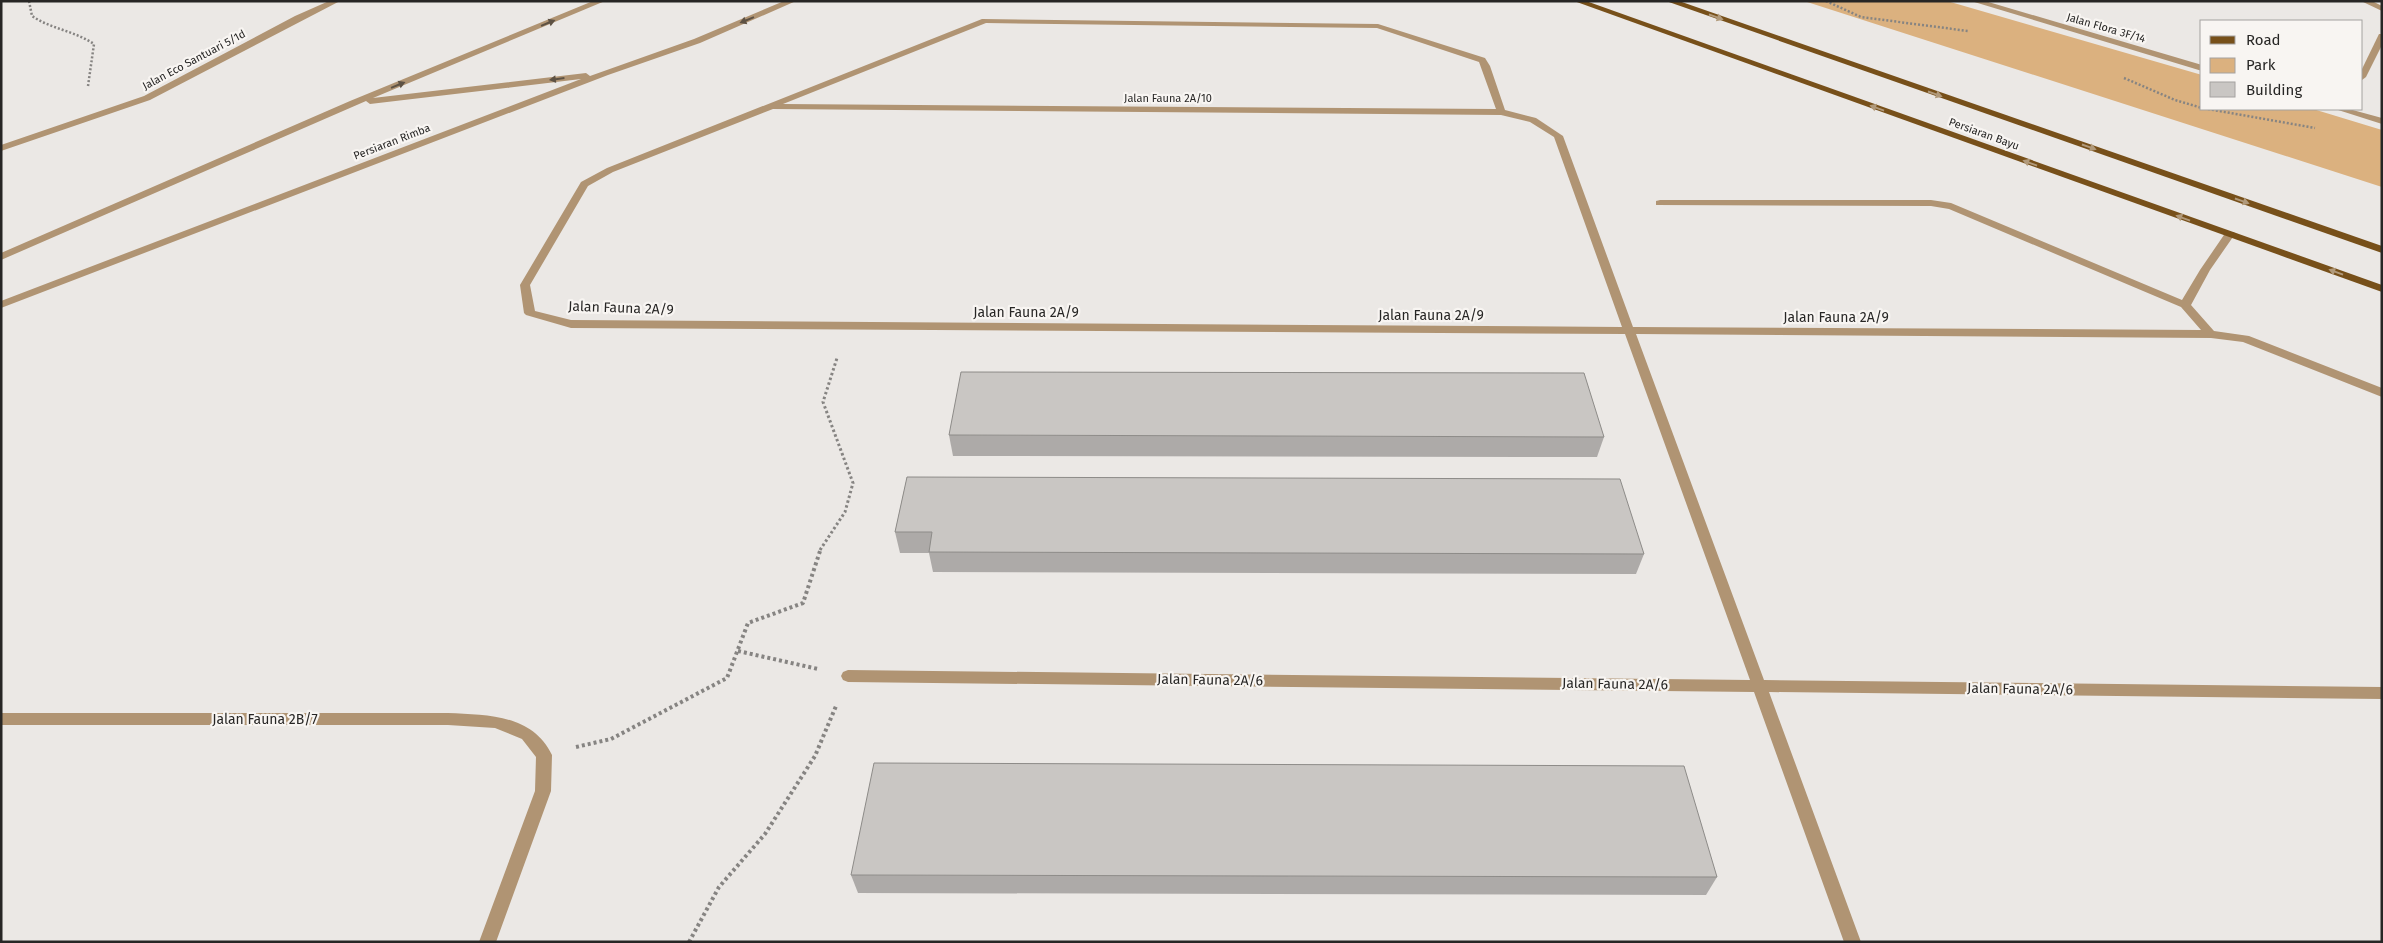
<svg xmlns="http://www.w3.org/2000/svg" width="2383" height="943" viewBox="0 0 2383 943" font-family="'Fira Sans',sans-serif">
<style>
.green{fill:#dbb17f}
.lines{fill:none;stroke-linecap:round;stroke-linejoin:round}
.path-far2{stroke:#868482;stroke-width:2.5;stroke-dasharray:2 2;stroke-linecap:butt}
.path-far1{stroke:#868482;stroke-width:3;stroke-dasharray:2.5 2.5;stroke-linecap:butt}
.path{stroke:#868482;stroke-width:4;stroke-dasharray:3 3;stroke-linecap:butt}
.minor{fill:#b09473;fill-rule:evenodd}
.major{fill:#77501a;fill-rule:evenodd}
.wall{fill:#adaaa8}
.building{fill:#c9c6c3;stroke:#8d8b88}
.oneway{fill:#b19a7b}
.oneway2{fill:#5e5244}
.labels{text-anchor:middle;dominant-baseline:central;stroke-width:4.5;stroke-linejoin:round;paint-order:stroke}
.far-street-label{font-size:11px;fill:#272625;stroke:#f8f5f2}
.street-label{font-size:14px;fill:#272625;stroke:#f8f5f2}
</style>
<rect width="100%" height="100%" fill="#ebe8e5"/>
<polygon class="green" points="1804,1 1947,1 2202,75 2202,109 2313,109 2382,130 2382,187"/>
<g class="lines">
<g class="path-far2">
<path d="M29 1 32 16C51 29 75 31 94 44L88 86"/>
<polyline points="1826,1 1861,17 1968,31"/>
<polyline points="2124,78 2175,100 2202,108"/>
<polyline points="2208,109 2315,128"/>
</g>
<polyline class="path-far1" points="820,550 845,512 853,483 823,402 837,358"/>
<g class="path">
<polyline points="738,651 818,669"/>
<polyline points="576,747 611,739 727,678 748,623 803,603 821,548"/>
<polyline points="689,942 719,887 765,834 815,756 836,706"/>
</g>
<g class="minor">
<polygon points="329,1 340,1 150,100 1,151 1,145 144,96 295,16"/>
<polygon points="593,1 605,1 373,98 586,73 590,76 694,39 784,1 796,1 700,43 608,75 1,308 1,301 581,79 370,104 366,101 1,260 1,253 350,101"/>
<polygon points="1971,1 1985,1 2202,65 2202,71"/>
<polygon points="2361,1 2372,1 2382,6 2382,11"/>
<path d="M982 19 1378 24 1485 58 1490 66 1505 110 1536 118 1563 136 1633 327 2201 330 2181 307 1949 209 1931 206 1656 205V201L1660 200H1931L1951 203 2182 300 2200 270 2226 232H2234L2235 234 2210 270 2191 305 2214 331 2249 336 2382 388V397L2243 342 2211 338 1636 334 1764 680 2382 687V699L1769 692 1861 942H1844L1754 692 848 682 843 680 841 676 843 672 848 670 1750 680 1625 334 571 328 526 315 524 313 520 285 581 182 607 168ZM986 23 1377 28 1479 62 1496 109 783 104ZM773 109 1501 115 1530 122 1554 137 1622 327 571 320 535 311 530 285 588 186 613 172Z"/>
<polygon points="2379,34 2382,34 2382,45 2366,77 2362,80 2362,69"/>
<polygon points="2335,109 2349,109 2382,118 2382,124"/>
<path d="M1 713H448C487 715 532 714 552 755L551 791 496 942H479L535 791 536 757 522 739 495 728 448 725H1Z"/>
</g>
<g class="major">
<polygon points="1574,1 1586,1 2382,285 2382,292"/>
<polygon points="1666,1 1679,1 2382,246 2382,253"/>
</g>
</g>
<g class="wall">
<polygon points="949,435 1604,437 1597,457 953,456"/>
<polygon points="907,477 1644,554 1636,574 933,572 929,553 900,553 895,532"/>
<polygon points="851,875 1717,877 1706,895 858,893"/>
</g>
<g class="building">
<polygon points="961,372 1584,373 1604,437 949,435"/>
<polygon points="907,477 1620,479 1644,554 929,552 932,532 895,532"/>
<polygon points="874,763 1684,766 1717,877 851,875"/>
</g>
<defs><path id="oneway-solid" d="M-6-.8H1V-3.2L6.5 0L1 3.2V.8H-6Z" transform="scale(1.25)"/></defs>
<g class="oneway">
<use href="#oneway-solid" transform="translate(1716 17) rotate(19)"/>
<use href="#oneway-solid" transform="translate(1935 94) rotate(19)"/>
<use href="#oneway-solid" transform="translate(1877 108) rotate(-160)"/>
<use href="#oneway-solid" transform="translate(2089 147) rotate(19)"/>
<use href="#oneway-solid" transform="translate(2030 163) rotate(-160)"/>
<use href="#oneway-solid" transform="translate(2242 201) rotate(19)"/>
<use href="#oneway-solid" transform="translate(2183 218) rotate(-160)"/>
<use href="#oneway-solid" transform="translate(2336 272) rotate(-160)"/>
</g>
<g class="oneway2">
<use href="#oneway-solid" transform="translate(747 20) rotate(158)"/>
<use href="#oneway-solid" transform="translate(548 23) rotate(-22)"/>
<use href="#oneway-solid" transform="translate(557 79) rotate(173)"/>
<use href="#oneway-solid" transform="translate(398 85) rotate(-22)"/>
</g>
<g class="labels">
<g class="far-street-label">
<text transform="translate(2106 28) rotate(16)">Jalan Flora 3F/14</text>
<text transform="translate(194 60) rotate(-28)">Jalan Eco Santuari 5/1d</text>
<text x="1168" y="98">Jalan Fauna 2A/10</text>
<text transform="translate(1984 134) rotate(20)">Persiaran Bayu</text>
<text transform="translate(392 142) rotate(-21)">Persiaran Rimba</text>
</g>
<g class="street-label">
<text transform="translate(621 308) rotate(2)">Jalan Fauna 2A/9</text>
<text x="1026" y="312">Jalan Fauna 2A/9</text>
<text x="1431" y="315">Jalan Fauna 2A/9</text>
<text x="1836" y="317">Jalan Fauna 2A/9</text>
<text transform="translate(1210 680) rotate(1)">Jalan Fauna 2A/6</text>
<text transform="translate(1615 684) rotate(1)">Jalan Fauna 2A/6</text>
<text transform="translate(2020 689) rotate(1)">Jalan Fauna 2A/6</text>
<text x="265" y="719">Jalan Fauna 2B/7</text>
</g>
</g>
<rect width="2383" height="943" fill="none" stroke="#272625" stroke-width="5"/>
<rect x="2200" y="20" width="162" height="90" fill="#f8f5f2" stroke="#a4a2a0"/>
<rect x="2210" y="36" width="25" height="8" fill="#77501a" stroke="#a4a2a0"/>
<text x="2246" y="45" font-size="15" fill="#272625">Road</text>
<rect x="2210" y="58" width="25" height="15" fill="#dbb17f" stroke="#a4a2a0"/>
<text x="2246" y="70" font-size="15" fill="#272625">Park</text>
<rect x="2210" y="82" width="25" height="15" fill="#c9c6c3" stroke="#a4a2a0"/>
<text x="2246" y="95" font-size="15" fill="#272625">Building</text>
</svg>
